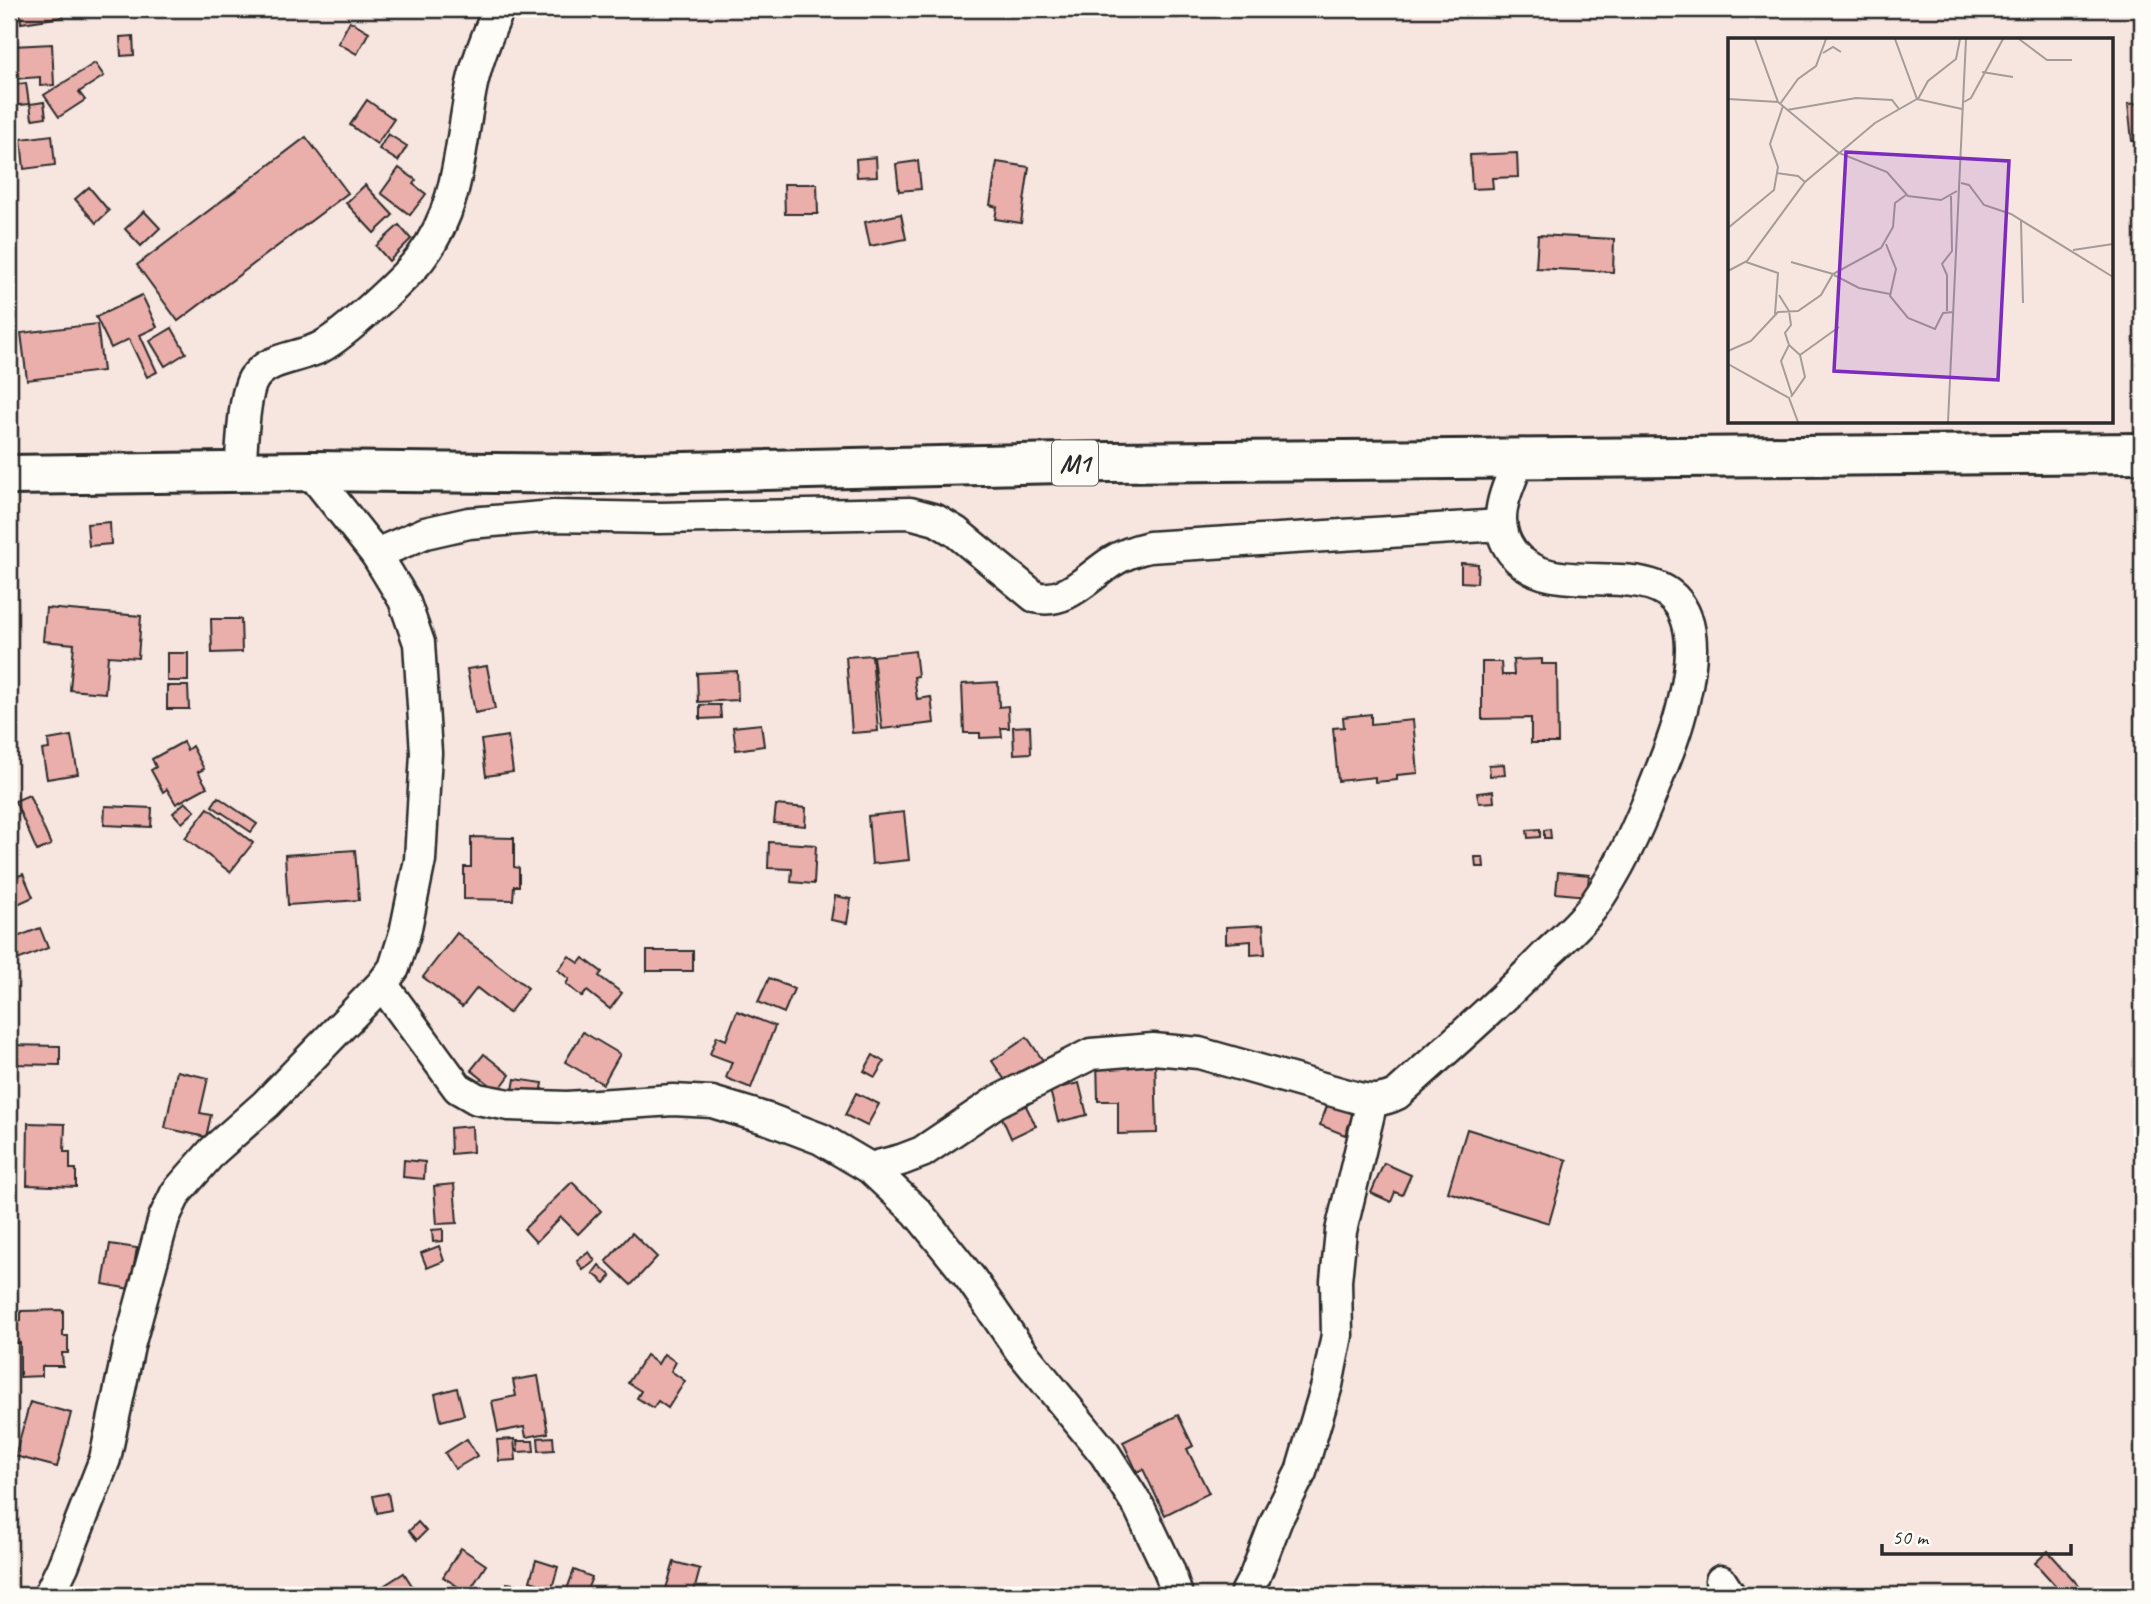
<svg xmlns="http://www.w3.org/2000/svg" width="2151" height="1604" viewBox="0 0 2151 1604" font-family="Caveat,sans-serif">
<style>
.building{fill:#eaafaa;stroke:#2b2b2b;stroke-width:2}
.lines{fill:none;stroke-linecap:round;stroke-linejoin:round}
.minor-casing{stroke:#2b2b2b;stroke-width:35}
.highway-casing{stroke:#2b2b2b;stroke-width:44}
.minor{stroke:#fdfcf7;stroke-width:30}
.highway{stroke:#fdfcf7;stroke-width:38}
.labels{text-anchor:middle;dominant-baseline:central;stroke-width:5;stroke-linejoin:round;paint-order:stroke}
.shield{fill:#fdfcf7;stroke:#6a6a68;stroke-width:2}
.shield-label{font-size:26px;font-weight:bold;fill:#2b2b2b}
.inset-road{fill:none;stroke:#a59b98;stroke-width:2}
.view{fill:#7b2cbf;fill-opacity:0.15;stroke:#7b2cbf;stroke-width:3.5}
.inset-edge{fill:none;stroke:#2b2b2b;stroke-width:3.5}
</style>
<rect width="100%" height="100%" fill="#f7e5e0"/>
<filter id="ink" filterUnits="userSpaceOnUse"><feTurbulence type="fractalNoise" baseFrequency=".0143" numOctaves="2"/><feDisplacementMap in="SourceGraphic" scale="14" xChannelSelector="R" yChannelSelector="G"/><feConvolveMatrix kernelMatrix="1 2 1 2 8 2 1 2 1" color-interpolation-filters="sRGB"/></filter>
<g filter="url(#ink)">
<g class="building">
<polygon points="20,9 62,9 63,17 21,23"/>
<polygon points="1170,9 1177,9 1178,18 1170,18"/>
<polygon points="1295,9 1319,9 1319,11 1295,12"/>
<polygon points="350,21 369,32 357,54 338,43"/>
<polygon points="133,36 134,55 121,56 120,37"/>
<polygon points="52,44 54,85 40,86 40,77 14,79 13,46"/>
<polygon points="95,63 104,76 79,92 85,100 59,117 44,95"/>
<polygon points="26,83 29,104 11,106 9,85"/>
<polygon points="367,100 394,119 377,144 350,125"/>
<polygon points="44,102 46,117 32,119 30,104"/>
<polygon points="2142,103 2142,140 2132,141 2128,104"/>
<polygon points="388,134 407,146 398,161 379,149"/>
<polygon points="52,135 55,165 24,169 21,139"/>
<polygon points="306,137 348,193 178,321 137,265"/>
<polygon points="1517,153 1518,177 1492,178 1493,188 1472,189 1470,155"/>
<polygon points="876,157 877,176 857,177 856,159"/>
<polygon points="918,161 921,189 899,191 896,164"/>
<polygon points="997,162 1029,167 1021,223 995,219 997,207 990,205"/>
<polygon points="399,168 416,180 413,184 426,194 410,215 381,193"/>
<polygon points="784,184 817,184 818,214 785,214"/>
<polygon points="365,185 393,215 374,233 346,203"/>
<polygon points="89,187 109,211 96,223 75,199"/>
<polygon points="144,211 160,228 141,246 125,229"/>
<polygon points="901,214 906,239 870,246 865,222"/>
<polygon points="399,225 411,239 389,261 376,246"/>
<polygon points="1538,235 1614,239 1613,272 1536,268"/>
<polygon points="142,295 157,327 140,335 157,372 147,377 129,339 111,348 96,317"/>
<polygon points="97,324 103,371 27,380 21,333"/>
<polygon points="172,328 186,353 165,366 150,341"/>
<polygon points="110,522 111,544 89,546 87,524"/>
<polygon points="1461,563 1478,564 1477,583 1461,582"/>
<polygon points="46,608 141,616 138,658 108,656 105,693 70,690 74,644 43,641"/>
<polygon points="211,619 241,619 242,652 212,653"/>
<polygon points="915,651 918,676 914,677 917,699 931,697 934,723 882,729 873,656"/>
<rect x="167" y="653" width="21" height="28"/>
<polygon points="872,655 878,731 852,733 846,657"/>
<polygon points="1542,659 1542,664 1557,664 1558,743 1531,743 1531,718 1482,719 1482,662 1501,662 1502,675 1514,675 1513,660"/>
<polygon points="487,666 495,709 475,713 467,669"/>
<polygon points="737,671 738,700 698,702 697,673"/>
<polygon points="998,682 999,707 1008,706 1009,728 1001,728 1002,737 980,738 980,733 964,733 962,684"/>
<polygon points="167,686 188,686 189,709 167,709"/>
<polygon points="700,705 720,705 721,718 700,719"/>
<polygon points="1371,714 1371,724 1413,720 1418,773 1397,775 1397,780 1375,782 1375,777 1338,781 1333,728 1344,727 1343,717"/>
<polygon points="761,724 764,746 736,750 733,727"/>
<polygon points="1030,726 1031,753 1014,754 1013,727"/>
<polygon points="71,736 78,774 47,779 42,750 49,749 48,740"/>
<polygon points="508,736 513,772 486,776 481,740"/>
<polygon points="183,742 187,750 192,746 204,769 198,772 207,787 176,804 167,789 163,792 151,770 156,767 152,759"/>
<polygon points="1504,764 1505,775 1490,776 1489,765"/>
<polygon points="1493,791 1494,802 1479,803 1477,793"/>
<polygon points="29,795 51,845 37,851 15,801"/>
<polygon points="218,797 257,824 251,832 212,806"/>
<polygon points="185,802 195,811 182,823 173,813"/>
<polygon points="776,805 806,808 805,826 774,823"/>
<polygon points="105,806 152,808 151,827 104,825"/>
<polygon points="208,808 253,843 230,872 185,838"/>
<polygon points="904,812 909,860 872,864 868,816"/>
<polygon points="1540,829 1540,837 1528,838 1527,830"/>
<polygon points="1550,829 1551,838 1544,838 1544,830"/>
<polygon points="471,837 514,838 514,867 519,868 519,886 514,886 513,900 464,899 464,867 471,867"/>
<polygon points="769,842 816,845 814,884 791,882 792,869 768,868"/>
<polygon points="355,850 359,900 288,905 285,855"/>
<polygon points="1475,857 1483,857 1484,867 1476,867"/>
<polygon points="1558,872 1589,875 1587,896 1556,893"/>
<polygon points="23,874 33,897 9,908 9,880"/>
<polygon points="835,896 851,899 847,923 831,920"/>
<polygon points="1263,925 1265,954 1251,955 1251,941 1226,943 1226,927"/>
<polygon points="40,928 48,948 15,961 9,940"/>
<polygon points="457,933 528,988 509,1013 477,988 462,1007 423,977"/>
<rect x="647" y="951" width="46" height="20"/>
<polygon points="569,956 579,963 583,958 602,972 599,976 622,993 610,1009 587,991 582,997 566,984 569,979 558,970"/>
<polygon points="769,978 794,989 784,1013 758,1002"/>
<polygon points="737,1011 775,1026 751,1088 726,1078 732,1062 710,1054 717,1036 726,1040"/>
<polygon points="583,1032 620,1054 603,1084 565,1062"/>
<polygon points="1027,1037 1046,1065 1011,1089 992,1061"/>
<polygon points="9,1045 60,1046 60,1065 9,1064"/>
<polygon points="484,1054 510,1075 498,1091 471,1070"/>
<polygon points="873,1055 884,1062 875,1077 864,1071"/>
<polygon points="1155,1057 1157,1133 1118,1134 1118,1101 1098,1101 1097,1058"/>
<polygon points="177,1071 208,1078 200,1113 211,1115 206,1137 165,1128"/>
<polygon points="515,1079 543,1083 540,1101 512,1096"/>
<polygon points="1079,1083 1087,1115 1058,1122 1050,1090"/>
<polygon points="856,1093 879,1104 867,1126 845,1115"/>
<polygon points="1330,1098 1355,1108 1345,1135 1320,1125"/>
<polygon points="1023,1100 1036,1126 1011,1138 999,1111"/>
<polygon points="28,1123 65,1124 64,1152 70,1152 70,1169 76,1169 76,1187 27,1185"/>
<polygon points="472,1126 473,1152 451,1154 450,1128"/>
<polygon points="1467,1129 1567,1160 1549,1223 1448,1192"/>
<polygon points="404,1160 425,1162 424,1179 403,1177"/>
<polygon points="1384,1163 1411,1175 1402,1195 1395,1192 1391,1202 1371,1193"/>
<polygon points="572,1182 601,1211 578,1234 561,1217 536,1242 524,1229"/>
<polygon points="454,1184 457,1223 437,1224 434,1186"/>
<polygon points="443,1229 443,1241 433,1242 432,1230"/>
<polygon points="632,1233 657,1257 631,1285 606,1261"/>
<polygon points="110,1244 137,1248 130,1289 103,1284"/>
<polygon points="439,1246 444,1261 427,1268 421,1253"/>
<polygon points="589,1252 595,1261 583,1270 577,1261"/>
<polygon points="599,1265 611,1276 605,1283 593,1273"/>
<polygon points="63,1310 63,1336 68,1336 68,1353 62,1353 63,1366 42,1366 42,1376 20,1377 20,1343 13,1343 13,1321 21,1321 21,1311"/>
<polygon points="664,1354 676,1362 671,1371 685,1381 668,1408 658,1401 653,1408 637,1398 641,1391 628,1383 646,1355 658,1364"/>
<polygon points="538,1376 548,1433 526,1437 524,1427 498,1432 492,1401 516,1396 513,1380"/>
<polygon points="457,1388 464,1415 441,1421 435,1394"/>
<polygon points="30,1402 71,1413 57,1467 15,1456"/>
<polygon points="1178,1415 1193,1446 1187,1449 1209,1493 1165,1515 1143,1469 1137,1472 1123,1442"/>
<polygon points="553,1437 554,1450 539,1451 538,1438"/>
<polygon points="467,1439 477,1456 455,1469 445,1453"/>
<polygon points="514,1439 516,1460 499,1461 497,1440"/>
<polygon points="517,1441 533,1441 534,1451 518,1452"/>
<polygon points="388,1493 391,1510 377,1513 373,1496"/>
<polygon points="418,1522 426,1531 417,1540 409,1531"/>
<polygon points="461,1548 486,1565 468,1593 443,1577"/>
<polygon points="2048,1551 2079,1586 2069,1595 2064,1595 2035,1563"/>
<polygon points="536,1560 558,1567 552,1588 530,1581"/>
<polygon points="674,1562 700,1569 693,1595 677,1595 665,1592"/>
<polygon points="574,1570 592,1577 585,1595 566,1592"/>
<polygon points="404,1573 418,1595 376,1595 374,1592"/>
<polygon points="507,1583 520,1585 519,1595 505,1595"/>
<polygon points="1313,1589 1336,1595 1311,1595"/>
</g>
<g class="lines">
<defs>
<g id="minor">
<path d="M240 472C242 450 243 394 254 378 269 357 300 358 321 347 344 335 403 280 420 259 461 206 459 146 472 84 478 58 488 33 499 9"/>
<path d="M376 554 425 533 469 523 554 516 659 518 910 513 936 520 956 532 1035 597C1067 605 1087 577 1113 561 1124 554 1136 550 1149 547L1501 525"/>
<polyline points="382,984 458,1088 477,1099 509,1105 567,1107 673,1100 712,1102 771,1120 821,1139 870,1168 917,1212 971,1279 1020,1350 1105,1454 1139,1507 1169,1570 1177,1595"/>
<path d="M870 1168 901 1160 922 1152 996 1102 1091 1054 1153 1049 1199 1053 1358 1098C1373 1101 1383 1101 1397 1094 1448 1048 1500 1003 1548 953 1563 939 1580 924 1592 908 1619 870 1636 832 1653 790 1665 760 1677 732 1684 700 1691 669 1699 624 1674 598 1637 560 1548 601 1512 552 1489 521 1507 489 1520 458"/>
<polyline points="1721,1581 1730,1595"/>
<polyline points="49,1595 63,1566 105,1459 129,1346 164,1218 176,1193 213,1151 266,1104 382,984 394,968 405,933 420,860 426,753 419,643 404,600 376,554 310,471"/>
<polyline points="1245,1595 1255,1576 1277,1519 1301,1472 1327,1385 1337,1335 1336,1281 1341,1231 1372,1101"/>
</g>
<polyline id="highway" points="9,475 310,471 598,474 1108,462 2142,453"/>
</defs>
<use href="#minor" class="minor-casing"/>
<use href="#highway" class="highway-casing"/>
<use href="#minor" class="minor"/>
<use href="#highway" class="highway"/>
</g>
</g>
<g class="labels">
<rect class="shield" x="1052" y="440.5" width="46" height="45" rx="5"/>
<g class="shield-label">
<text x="1075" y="463">M1</text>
</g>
</g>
<g transform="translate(1728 38)">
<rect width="385" height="385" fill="#f7e5e0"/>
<path class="inset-road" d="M27 1 50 64M167 1 189 61M291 1 319 22H344M95 15 105 9 113 14M254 34 285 39M0 61 50 64 111 115 159 134 180 158 213 162 229 153M190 61 200 43 228 21 232 1M236 64 243 60 275 1M52 66 70 41 88 28 98 1M59 72 128 60 164 62 171 71M49 135 70 138 77 144M233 145 241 147 256 167 283 176 385 239M293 183 295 265M0 190 46 152 50 129 42 106 55 68M158 206 168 231 162 258 180 280 207 291 215 275 225 274M345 212 385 206M18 224 50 235 47 276M63 224 105 236M0 233 19 223 77 144 147 85 189 61 234 71M106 237 131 250 162 256M51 257 61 273 63 287 57 295 61 307 53 323 64 357M219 273V237L214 226 224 213 223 158M61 307 72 317 77 339 63 359M0 313 23 303 50 274 70 273 93 257 105 236 153 210 165 189 167 165 178 157M72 317 111 289M0 326 61 360 70 384M220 384 238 1"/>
<path class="view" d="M118 114 281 123 270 342 106 333Z"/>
<rect width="385" height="385" class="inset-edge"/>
</g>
<rect width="2151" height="1604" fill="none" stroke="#fdfcf7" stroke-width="35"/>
<rect x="18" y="18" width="2116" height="1569" fill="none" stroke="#2b2b2b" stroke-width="2.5" filter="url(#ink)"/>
<path d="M1882 1544v10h189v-10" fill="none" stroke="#2b2b2b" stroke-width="3.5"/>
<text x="1892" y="1544" font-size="21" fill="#2b2b2b" stroke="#fdfcf7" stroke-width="5" paint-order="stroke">50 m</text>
</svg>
